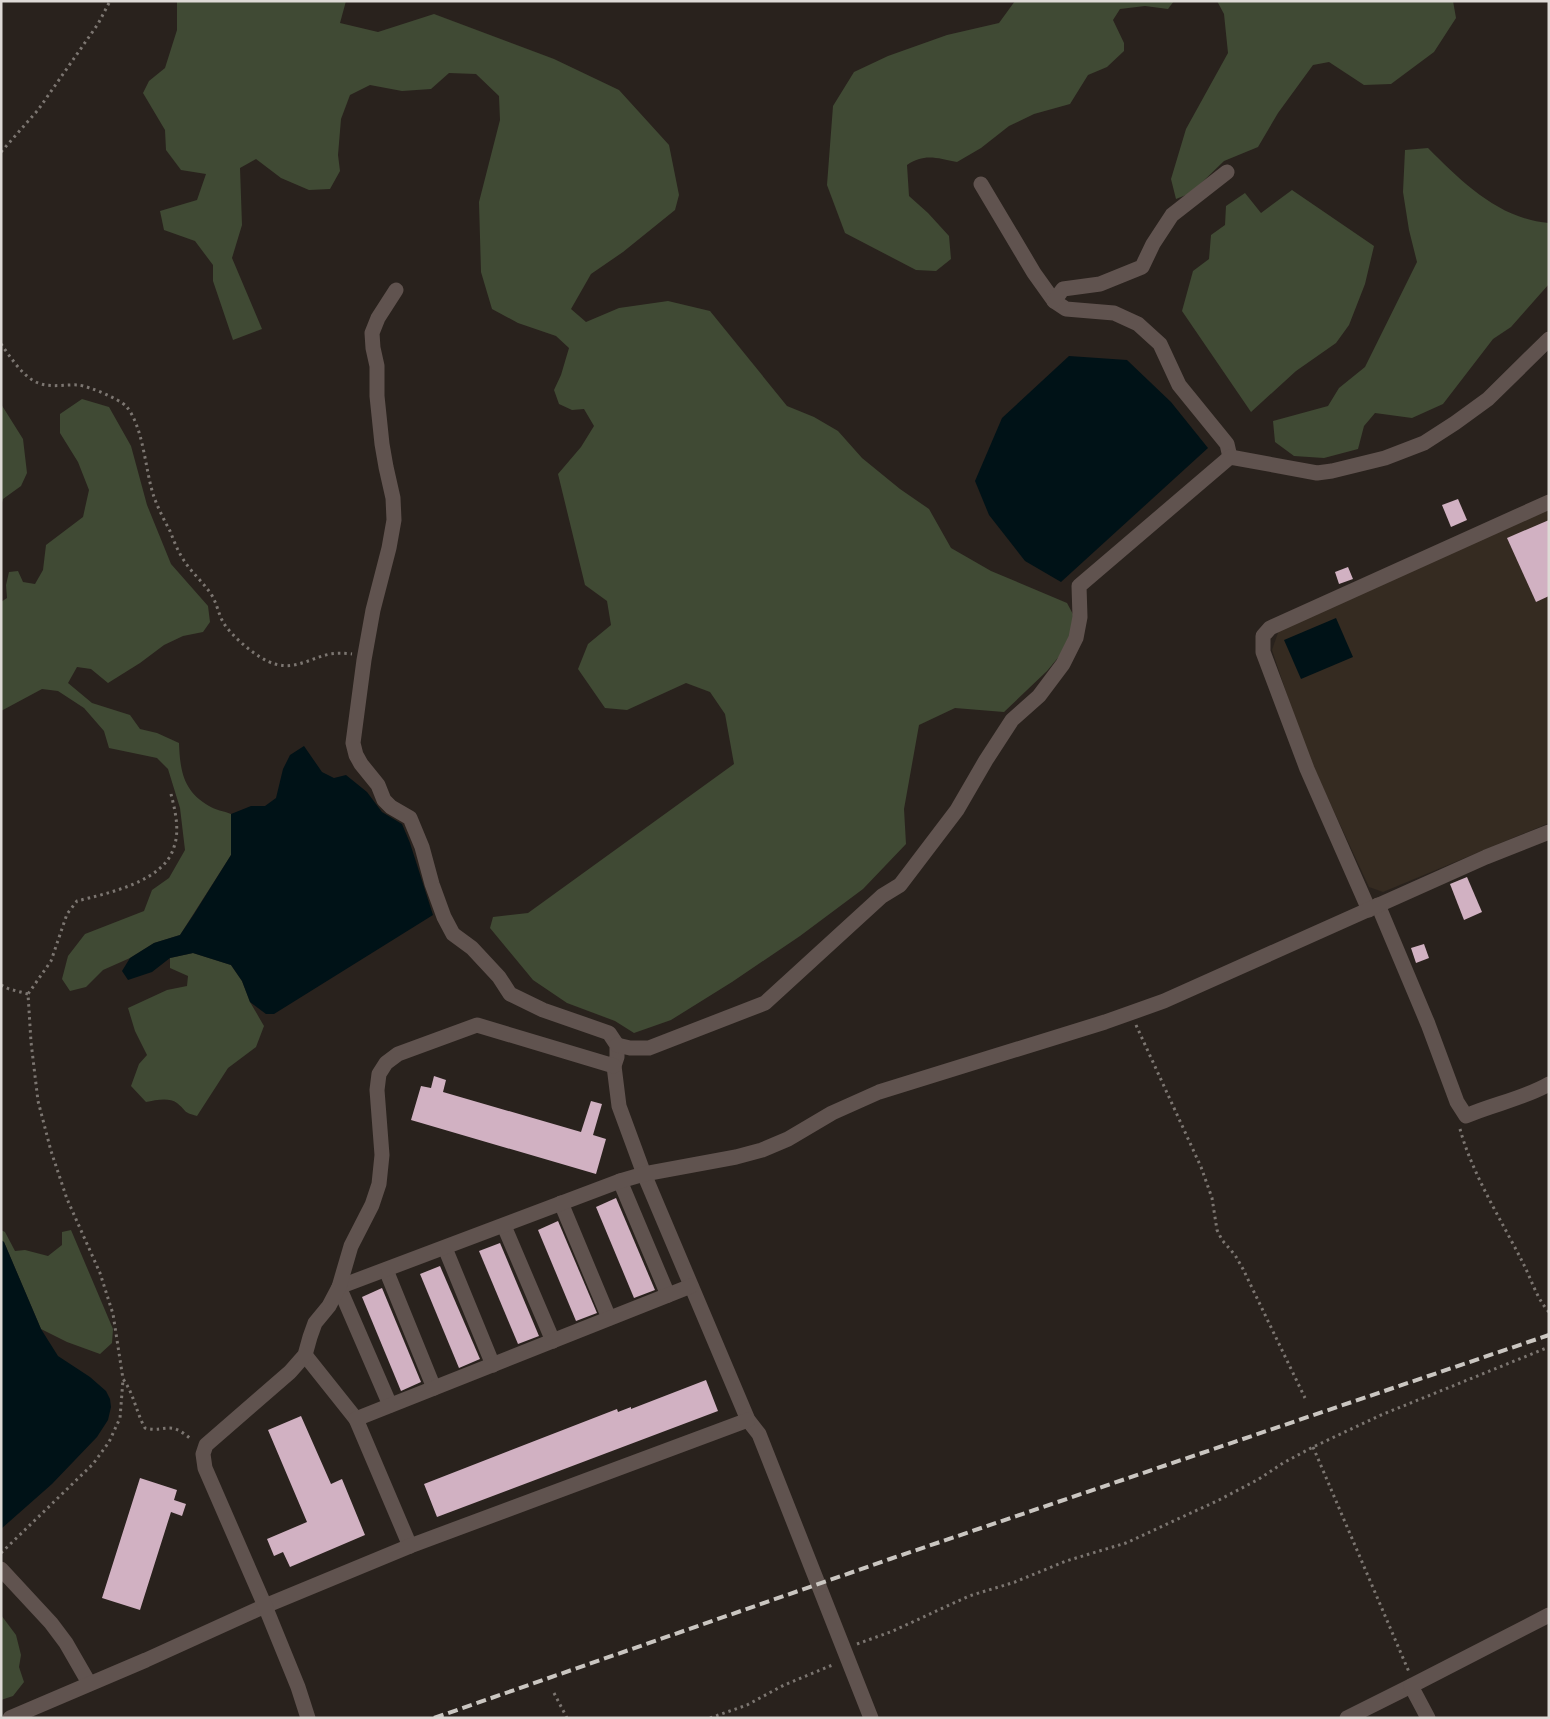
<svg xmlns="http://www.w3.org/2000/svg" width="1550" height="1719" viewBox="0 0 1550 1719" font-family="'PT Sans',sans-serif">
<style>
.built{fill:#352b21}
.green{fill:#404a34}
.water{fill:#001217}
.building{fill:#d1b1c2}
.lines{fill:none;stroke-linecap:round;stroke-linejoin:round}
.path{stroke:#7c7671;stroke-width:3;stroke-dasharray:2.5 4;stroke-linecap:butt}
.street{stroke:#60534f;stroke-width:15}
.rail{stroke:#cac6c1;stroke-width:4;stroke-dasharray:10 5;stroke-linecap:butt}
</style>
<rect width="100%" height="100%" fill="#29221d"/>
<polygon class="built" points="1549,507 1549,823 1383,892 1369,887 1305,749 1272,650 1280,627"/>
<g class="green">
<polygon points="177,1 346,1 340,23 378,32 434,14 554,59 619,90 669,145 679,195 675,210 623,252 591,274 571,309 586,322 619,308 668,301 710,311 787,406 814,417 838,431 862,458 900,489 929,509 951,548 991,571 1067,603 1075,618 1071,642 1047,671 1004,712 955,708 919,725 904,809 906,844 863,889 800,936 732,982 671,1020 634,1033 615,1021 567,1003 533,980 490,928 493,917 528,913 734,764 725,714 710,692 686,683 627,710 605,708 578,669 588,644 611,625 607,601 585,585 558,474 581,447 594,426 584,409 572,410 559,404 554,390 561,375 569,348 556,336 518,323 492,309 481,272 479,202 500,120 499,96 476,74 449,73 431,89 402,91 370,85 350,95 341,119 338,155 340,171 330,189 309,190 281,178 256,159 240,168 242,225 232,258 262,329 233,340 213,281 213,265 195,241 164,230 160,211 197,200 206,174 181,170 166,150 165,130 143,93 149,81 165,68 177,30"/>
<path d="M1015 1H1174L1168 9 1145 6 1120 9 1113 20 1124 43V51L1107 67 1088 75 1070 104 1034 114 1009 126 981 148 957 162C937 158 924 153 907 165L909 196 928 213 949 236 951 259 936 271 916 270 845 233 827 185 833 106 854 72 888 56 947 35 999 23Z"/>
<polygon points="1217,1 1453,1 1456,18 1434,52 1391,84 1364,85 1329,62 1313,65 1278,113 1258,147 1224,161 1191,193 1176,199 1171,179 1186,129 1228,53 1224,14"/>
<path d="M1428 148C1462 182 1499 219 1549 223V284L1511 327 1493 339 1443 404 1412 418 1375 413 1364 426 1358 449 1324 458 1294 456 1275 442 1273 421 1328 406 1339 388 1365 367 1417 262 1409 230 1403 192 1405 150Z"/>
<polygon points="1292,190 1374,246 1365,284 1349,325 1336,343 1296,371 1251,412 1182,311 1193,271 1209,259 1211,235 1225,225 1226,206 1245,193 1261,213"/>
<path d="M82 399 109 407 131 446 147 505 171 564 208 606 210 622 203 632 183 636 164 645 140 663 108 683 91 669 77 667 68 683 92 703 130 715 140 729 157 733 179 743C180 770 183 791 209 806 215 810 224 811 231 814V855L180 935 154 943 130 958 103 970 86 987 70 991 62 979 68 956 85 934 144 911 152 890 169 878 185 850 180 808 168 769 157 758 109 748 104 731 84 708 58 691 42 689 1 711V602L7 598 6 585 9 572 18 571 23 582 35 584 43 570 46 545 83 517 89 490 78 462 60 433V414Z"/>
<polygon points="1,404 23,439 27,473 21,486 3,499 1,506"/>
<path d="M193 953 231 965 242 981 250 1002 264 1026 256 1047 228 1068 197 1116C182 1112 187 1111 177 1103 169 1097 156 1100 146 1102L131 1086 139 1064 147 1055 135 1031 128 1008 167 990 187 986 188 976 170 968V958Z"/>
<polygon points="1,1230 5,1232 15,1251 25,1250 48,1256 62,1245 62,1232 71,1230 113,1329 112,1343 100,1354 67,1342 41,1329 4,1242 1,1240"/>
<polygon points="1,1615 16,1635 21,1655 19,1667 24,1682 13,1696 1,1700"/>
</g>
<g class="water">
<polygon points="1069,356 1127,360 1171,402 1208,448 1061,582 1025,561 989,515 975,481 1002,418"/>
<polygon points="1336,618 1353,657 1301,679 1284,640"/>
<polygon points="304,746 322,772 334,778 346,775 367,792 382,812 402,824 410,843 433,915 274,1014 266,1014 250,1002 242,981 231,965 193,953 170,958 152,972 128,980 122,971 130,958 154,943 180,935 194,914 231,855 231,814 251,806 265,806 276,798 283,769 290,755"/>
<polygon points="1,1240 4,1242 41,1329 58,1356 90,1377 106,1391 110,1399 111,1407 108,1420 97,1437 52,1484 1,1529"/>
</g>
<g class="building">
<polygon points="1458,499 1467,520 1451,527 1442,505"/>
<polygon points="1549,520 1549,596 1536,602 1507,538"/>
<polygon points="1348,567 1353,579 1339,584 1335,572"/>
<polygon points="1467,877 1482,912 1464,920 1450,884"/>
<polygon points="1424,944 1429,958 1416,963 1411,948"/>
<polygon points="434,1076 446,1080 443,1092 581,1132 591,1101 602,1104 593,1135 606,1139 596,1174 411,1120 421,1086 431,1088"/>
<polygon points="616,1198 655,1290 634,1298 596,1207"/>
<polygon points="558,1221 597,1313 576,1321 538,1230"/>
<polygon points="500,1243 539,1336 518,1344 479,1251"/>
<polygon points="440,1266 480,1359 459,1368 420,1274"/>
<polygon points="382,1288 421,1382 401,1391 362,1297"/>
<polygon points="706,1380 718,1411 437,1517 424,1484 617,1409 618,1412 631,1407 631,1409"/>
<polygon points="301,1416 331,1484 342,1479 365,1535 290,1567 283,1552 274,1556 267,1539 307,1522 268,1430"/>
<polygon points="140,1478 177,1490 174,1500 186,1504 182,1516 171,1512 140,1610 102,1598"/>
</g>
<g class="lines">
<g class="path">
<polyline points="1,152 38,110 98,24 110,1"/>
<path d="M1 344C9 355 21 374 34 381 48 389 64 384 78 385 89 386 119 399 126 406 144 427 145 471 154 497 158 508 164 520 170 531 174 541 178 552 185 562 192 573 203 582 211 594 217 603 218 613 223 622 231 636 259 660 275 664 295 670 311 658 330 654 337 653 344 653 352 654"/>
<path d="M171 794C175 810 180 830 174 847 164 882 108 893 77 901L67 914 51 961 28 994 31 1042 38 1101 51 1151 67 1199 100 1273 113 1314 123 1379C134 1394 136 1412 145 1428 158 1431 159 1428 170 1428 178 1428 186 1435 192 1440"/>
<polyline points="1,985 9,989 28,994"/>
<polyline points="1136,1025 1201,1167 1212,1198 1217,1230 1222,1240 1235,1255 1243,1269 1305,1398"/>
<path d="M1460 1129C1472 1174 1503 1223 1524 1265 1532 1281 1537 1299 1549 1312"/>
<polyline points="1313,1447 1409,1672"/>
<polyline points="1,1553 93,1464 109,1442 120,1418 123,1380"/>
<polyline points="857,1644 893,1631 969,1596 1015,1582 1066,1561 1126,1543 1219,1500 1259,1479 1283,1463 1313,1447 1381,1415 1549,1347"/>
<polyline points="554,1693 567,1718"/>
<polyline points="710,1718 747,1705 784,1685 835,1664"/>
</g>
<g class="street">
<polyline points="981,184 1034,273 1054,301 1066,309 1114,313 1138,324 1160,344 1179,385 1227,444 1230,457"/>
<polyline points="396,290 378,318 372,333 373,348 377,366 377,396 382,444 386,467 393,498 394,520 389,548 373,610 364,660 353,743 356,755 361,764 378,785 384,800 391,807 410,818 422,847 432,884 444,917 453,934 472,948 499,977 510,994 543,1010 609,1033 617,1045 617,1057 614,1066 619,1106 644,1174 748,1420 759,1434 871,1718"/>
<polyline points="1054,301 1063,289 1100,284 1142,267 1153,244 1172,215 1227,172"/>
<path d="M1378 905 1428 1024 1457 1102 1466 1116C1493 1104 1523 1099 1549 1084"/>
<polyline points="1369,910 1307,769 1263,652 1263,636 1270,628 1549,502"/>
<polyline points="617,1045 630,1048 649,1048 765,1003 882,896 900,885 957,810 986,760 1012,720 1039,696 1063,664 1076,638 1080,617 1079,586 1230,457 1317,473 1332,471 1385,458 1424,443 1455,423 1488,399 1549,339"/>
<polyline points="620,1181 668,1295"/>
<polyline points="561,1203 609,1318"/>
<polyline points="504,1226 553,1341"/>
<polyline points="445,1248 493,1365"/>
<polyline points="386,1270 434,1388"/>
<polyline points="339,1287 620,1181 644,1174 736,1157 762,1150 788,1139 832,1113 879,1092 1105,1022 1164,1001 1486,857 1549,832"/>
<polyline points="339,1287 390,1405"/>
<polyline points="305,1355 356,1419"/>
<polyline points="410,1546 356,1419 691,1286"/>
<polyline points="1,1569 51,1623 66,1643 89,1683"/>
<polyline points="10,1718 146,1660 265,1606 410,1546 748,1420"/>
<polyline points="308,1718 298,1687 265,1606 205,1468 203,1454 206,1445 290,1372 305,1355 310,1337 315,1323 329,1306 339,1287 351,1246 372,1205 379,1184 382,1155 377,1090 379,1074 386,1063 398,1054 477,1025 614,1066"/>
<polyline points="1347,1718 1411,1686"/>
<polyline points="1428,1718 1411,1686 1549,1615"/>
</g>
<polyline class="rail" points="434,1718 890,1559 1549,1335"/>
</g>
<rect width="1550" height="1719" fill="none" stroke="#dedad6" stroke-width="5"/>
</svg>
